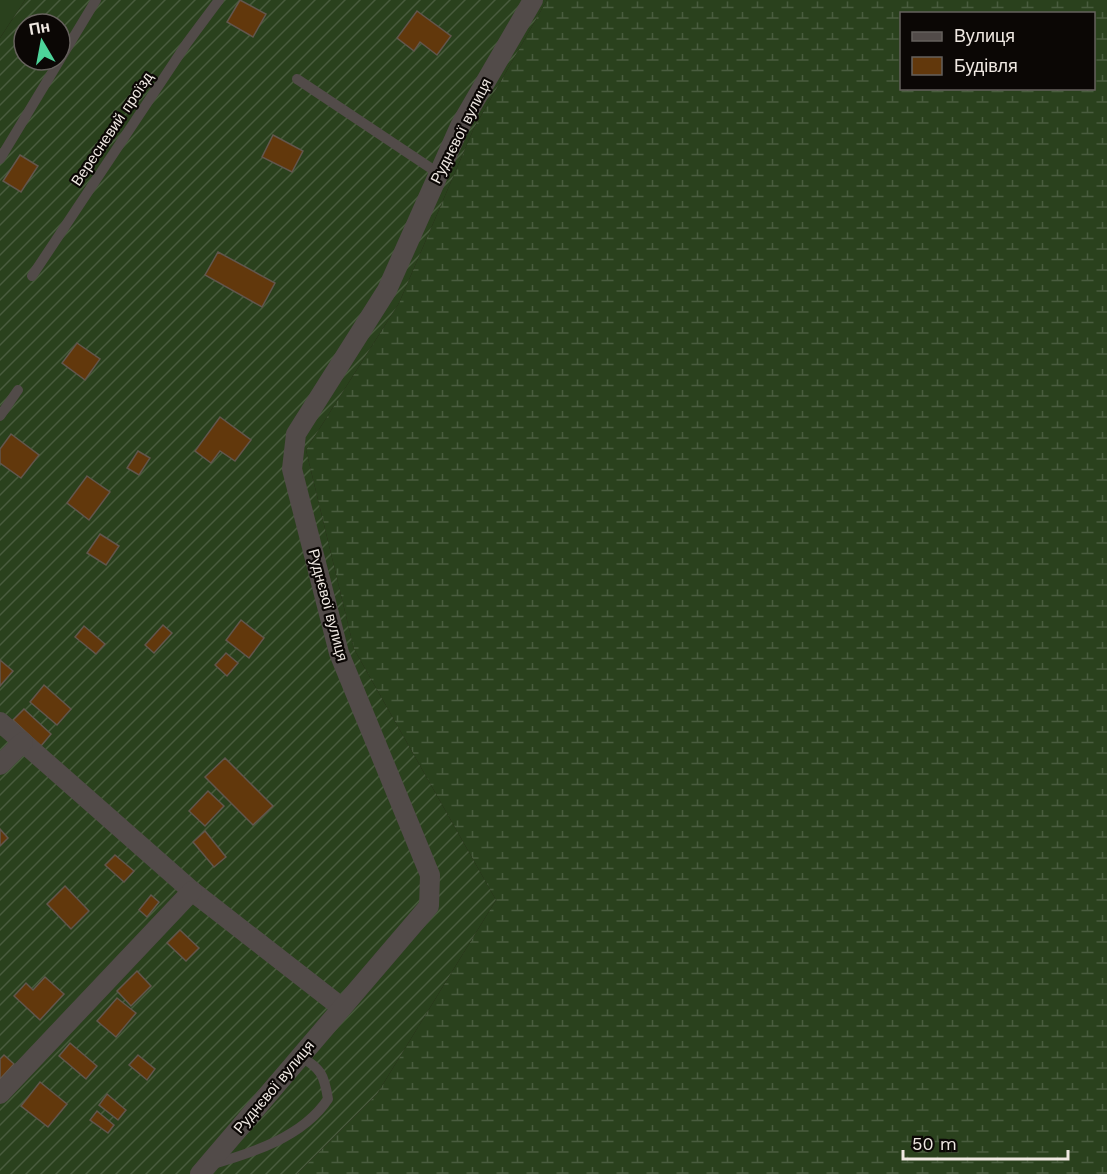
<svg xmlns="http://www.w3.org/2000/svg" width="1107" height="1174" viewBox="0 0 1107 1174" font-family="'Work Sans',sans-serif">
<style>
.grass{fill:#2a411d}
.wetland{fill:url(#wetland-marsh);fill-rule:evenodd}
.garden{fill:url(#garden-furrows);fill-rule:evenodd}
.building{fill:#62380c;stroke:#62564d;stroke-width:1.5}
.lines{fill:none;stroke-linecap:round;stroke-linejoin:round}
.lane{stroke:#524b49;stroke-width:10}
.street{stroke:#524b49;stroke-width:20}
.labels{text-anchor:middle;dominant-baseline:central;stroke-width:4.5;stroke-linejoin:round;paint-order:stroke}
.street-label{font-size:15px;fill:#efe8e2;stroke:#0b0705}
</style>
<defs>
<pattern id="wetland-marsh" width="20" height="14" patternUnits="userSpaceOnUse" patternTransform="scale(1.5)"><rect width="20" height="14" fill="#2a411d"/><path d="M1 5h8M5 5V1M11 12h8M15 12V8" fill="none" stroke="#495c3e"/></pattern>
<pattern id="garden-furrows" width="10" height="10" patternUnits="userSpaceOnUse" patternTransform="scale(1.5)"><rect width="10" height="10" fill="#2a411d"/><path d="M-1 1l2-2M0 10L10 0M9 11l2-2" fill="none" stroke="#495c3e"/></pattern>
</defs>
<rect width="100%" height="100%" fill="#251c14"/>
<polygon class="grass" points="0,0 25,0 0,38"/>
<path class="wetland" d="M547 0H1107V1174H297L377 1094 496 900 354 649 306 450 399 303 474 128ZM902 14H1094V88H902Z"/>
<path class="garden" d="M25 0H547L474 128 399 303 306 450 354 649 496 900 377 1094 297 1174H0V38ZM24 24H60V60H24Z"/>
<g class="building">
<polygon points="240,0 266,14 253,37 227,22"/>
<polygon points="417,11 451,36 437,55 420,42 414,51 397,38"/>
<polygon points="273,135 303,151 292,172 262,157"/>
<polygon points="20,155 38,166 21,192 3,181"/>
<polygon points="218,252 275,283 262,307 205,275"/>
<polygon points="77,343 100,359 85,380 62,363"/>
<polygon points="220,417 251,440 235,461 220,451 211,463 195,451"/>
<polygon points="11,434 39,455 21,478 0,463 0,449"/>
<polygon points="138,451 150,458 139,475 127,468"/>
<polygon points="87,476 110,492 89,520 67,503"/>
<polygon points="100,534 119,546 106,565 87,553"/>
<polygon points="241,620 264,638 249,658 226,640"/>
<polygon points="163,625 172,633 154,653 145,645"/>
<polygon points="84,626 105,644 96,654 75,637"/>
<polygon points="226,653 238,663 227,676 215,665"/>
<polygon points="0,660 13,671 0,686"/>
<polygon points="44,685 71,709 57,725 30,702"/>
<polygon points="24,709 51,734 41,746 13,720"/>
<polygon points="225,758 273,806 253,825 205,777"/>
<polygon points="208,791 224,806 205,826 189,811"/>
<polygon points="0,829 8,838 0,846"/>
<polygon points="205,831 226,857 214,867 193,842"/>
<polygon points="115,855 134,871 124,882 105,865"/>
<polygon points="65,886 89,911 71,929 47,904"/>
<polygon points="151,895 159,902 147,917 139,910"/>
<polygon points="180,930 199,948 186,961 167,943"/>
<polygon points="137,971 151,986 131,1006 117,991"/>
<polygon points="45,977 64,994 40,1020 14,996 26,983 33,990"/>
<polygon points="117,998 136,1013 116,1037 97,1021"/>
<polygon points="70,1043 97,1066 86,1079 59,1056"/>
<polygon points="4,1055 14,1064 0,1079 0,1059"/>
<polygon points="138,1055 155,1069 147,1080 129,1065"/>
<polygon points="40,1082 67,1104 48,1127 21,1106"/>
<polygon points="107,1094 126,1110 118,1120 99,1105"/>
<polygon points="97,1111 114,1125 108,1133 90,1120"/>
</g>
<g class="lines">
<g class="lane">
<polyline points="297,79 438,173"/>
<polyline points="0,159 96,0"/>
<polyline points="32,276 187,43 219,0"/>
<polyline points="0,416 18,390"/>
<path d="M210 1165C252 1153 303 1137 328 1099 324 1074 321 1069 300 1056"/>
</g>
<g class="street">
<polyline points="0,722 192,891 341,1007"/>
<polyline points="0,765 23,742"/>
<polyline points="0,1094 192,891"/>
<polyline points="200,1174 429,906 430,875 339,653 292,469 296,434 387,290 460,126 533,0"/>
</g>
</g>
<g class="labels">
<g class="street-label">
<text transform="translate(112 129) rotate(-56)">Вересневий проїзд</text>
<text transform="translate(461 131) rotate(-63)">Руднєвої вулиця</text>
<text transform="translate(328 605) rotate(75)">Руднєвої вулиця</text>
<text transform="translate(274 1087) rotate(-50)">Руднєвої вулиця</text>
</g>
</g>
<rect x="900" y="12" width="195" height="78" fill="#0b0705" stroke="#66615d" stroke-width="1.5"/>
<rect x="912" y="32" width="30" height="9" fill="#524b49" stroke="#66615d" stroke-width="1.5"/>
<text x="954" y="42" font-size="18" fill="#efe8e2">Вулиця</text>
<rect x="912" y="57" width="30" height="18" fill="#62380c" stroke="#66615d" stroke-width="1.5"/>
<text x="954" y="72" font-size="18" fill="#efe8e2">Будівля</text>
<g transform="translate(42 42) rotate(350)"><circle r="28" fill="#0b0705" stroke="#66615d" stroke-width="1.5"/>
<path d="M0-4.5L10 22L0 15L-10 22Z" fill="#4dd39a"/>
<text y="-9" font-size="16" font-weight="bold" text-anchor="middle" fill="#efe8e2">Пн</text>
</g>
<path d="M903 1150v9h165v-9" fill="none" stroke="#efe8e2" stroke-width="3"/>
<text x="912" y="1150" font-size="18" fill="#efe8e2" stroke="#0b0705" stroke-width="4.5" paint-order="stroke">50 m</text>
</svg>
